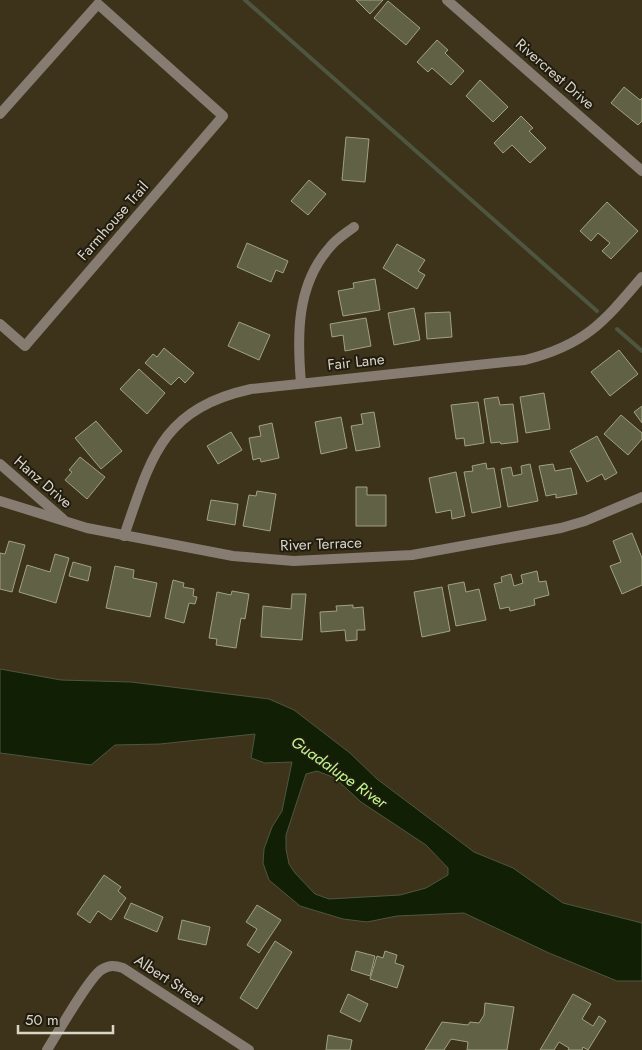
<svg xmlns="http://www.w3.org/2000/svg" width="642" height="1050" viewBox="0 0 642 1050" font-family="Jost,sans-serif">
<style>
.water{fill:#111f05;stroke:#4e563f;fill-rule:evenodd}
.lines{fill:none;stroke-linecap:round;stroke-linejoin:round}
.stream{stroke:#4e563f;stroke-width:4}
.building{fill:#606145;stroke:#a0a283}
.minor{stroke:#867c72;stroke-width:10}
.labels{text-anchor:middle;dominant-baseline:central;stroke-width:4;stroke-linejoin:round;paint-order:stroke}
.street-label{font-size:15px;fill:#dbd5c6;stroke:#201c10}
.water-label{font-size:16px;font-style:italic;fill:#bcf98a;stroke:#201c10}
</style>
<rect width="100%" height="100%" fill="#3d331a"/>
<path class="water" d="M0 669 61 680 131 682 269 699 294 710 350 753 377 779 474 852 513 868 563 903 642 923V981H617L549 953 464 913 397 916 367 922 343 919 300 906 269 880 263 863 264 849 272 827 282 811 292 762 265 763 251 758 255 734 160 744 115 745 91 765 0 753ZM317 771 335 778 361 802 426 845 448 868V875L426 888 400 895 329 899 315 894 295 873 289 864 286 849V835L306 774Z"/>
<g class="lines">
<g class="stream">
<polyline points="245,0 597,311"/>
<polyline points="617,329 642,351"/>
</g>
</g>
<g class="building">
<polygon points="356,0 383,0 370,14"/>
<polygon points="388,1 420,28 406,45 374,18"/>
<polygon points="437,40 448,50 445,53 464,71 451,85 432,68 428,72 417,62"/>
<polygon points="480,80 508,107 493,122 466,96"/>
<polygon points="624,87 640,100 642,98 642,121 638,125 611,103"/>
<polygon points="521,116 533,128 529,131 546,148 530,163 512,145 503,153 494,143"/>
<polygon points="346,137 369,139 365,182 342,180"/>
<polygon points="309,180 326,194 308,215 291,201"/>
<polygon points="607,202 638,231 611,259 602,251 610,243 598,233 591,241 580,231"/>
<polygon points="247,243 288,261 283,273 276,270 271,282 237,267"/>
<polygon points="397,244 425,260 418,271 425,275 417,289 383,268"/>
<polygon points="375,279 380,310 343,316 338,291 354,288 353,283"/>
<polygon points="414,308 420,340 394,345 388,313"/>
<polygon points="450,312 452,337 427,339 425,313"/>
<polygon points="366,318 371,346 345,351 343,335 332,337 330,324"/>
<polygon points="239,322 270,335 259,360 228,346"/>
<polygon points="164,348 194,373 185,383 179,377 171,385 145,363 153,354 157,357"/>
<polygon points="619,350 638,374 610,396 591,372"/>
<polygon points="139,369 165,393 147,414 120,389"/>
<polygon points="544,393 550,429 526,433 520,397"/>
<polygon points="498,397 500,405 513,404 518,442 501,444 500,442 491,443 484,399"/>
<polygon points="478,402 484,443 465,446 464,438 456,439 451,405"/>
<polygon points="642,406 642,423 634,412"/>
<polygon points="374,412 380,447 356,451 351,426 363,424 361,414"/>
<polygon points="621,415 642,433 642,439 628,455 604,434"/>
<polygon points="341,417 347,448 321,454 315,422"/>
<polygon points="96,421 122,451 101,469 75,438"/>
<polygon points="272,423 279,458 261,462 260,458 253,460 249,438 261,436 259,426"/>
<polygon points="231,432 242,450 218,464 207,446"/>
<polygon points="597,436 617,473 605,480 602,474 587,482 570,451"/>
<polygon points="80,457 105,477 87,499 65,480 72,472 69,470"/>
<polygon points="486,463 487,469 494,468 501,507 472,513 464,472 473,471 472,466"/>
<polygon points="530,464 538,501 508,507 501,469 511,467 513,476 522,474 521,466"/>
<polygon points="553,464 555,471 571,468 577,494 556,498 556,494 546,496 539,466"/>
<polygon points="456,472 465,516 452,519 451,510 436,513 429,478"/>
<polygon points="356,487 367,487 367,495 386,495 386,526 356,526"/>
<polygon points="257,491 276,494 270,531 243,526 249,495 256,496"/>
<polygon points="211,500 238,504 235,525 207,520"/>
<polygon points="632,533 642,558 642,585 622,594 610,566 621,562 613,541"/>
<polygon points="9,541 25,545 12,592 0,589 0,553 5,554"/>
<polygon points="55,554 69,558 56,603 19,592 27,565 50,572"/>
<polygon points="73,562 91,567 88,581 69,576"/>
<polygon points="115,566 134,570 133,578 157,583 150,617 106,608"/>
<polygon points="537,571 539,582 546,581 549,595 534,599 535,605 510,611 509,607 500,609 494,584 502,582 501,577 511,574 514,586 523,583 521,575"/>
<polygon points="173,580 184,583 183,587 194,589 193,596 197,597 195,604 189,603 184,623 165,618"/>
<polygon points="464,582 466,592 479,589 486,620 456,626 448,585"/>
<polygon points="442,587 450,631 422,637 414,592"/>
<polygon points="232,591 249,594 245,619 241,618 236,648 216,645 217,639 209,638 217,592 231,595"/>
<polygon points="292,594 306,594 302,640 261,637 263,606 291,609"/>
<polygon points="353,605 353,608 363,607 365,630 357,630 357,640 346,641 345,630 321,632 320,612 337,611 336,606"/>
<polygon points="104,875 121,887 118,891 126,898 111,920 98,911 90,923 77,914"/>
<polygon points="131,903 163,917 157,932 124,918"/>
<polygon points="257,905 281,920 259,953 247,945 257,929 246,922"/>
<polygon points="182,920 210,927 206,945 178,939"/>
<polygon points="275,941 292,952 257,1009 240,998"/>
<polygon points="356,951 375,956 370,976 351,970"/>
<polygon points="385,951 397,955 395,963 404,966 397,988 370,979 377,956 383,958"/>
<polygon points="348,994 368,1004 360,1022 340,1012"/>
<polygon points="573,994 591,1004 582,1019 593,1026 599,1016 606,1021 588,1050 583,1047 582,1050 568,1050 569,1048 559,1042 554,1050 540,1050"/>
<polygon points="485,1003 514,1007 507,1050 467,1050 468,1042 451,1039 444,1050 425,1050 442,1022 468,1025 470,1022 479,1023 484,1015"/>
<polygon points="328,1035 352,1040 350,1050 326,1050"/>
</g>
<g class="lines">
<g class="minor">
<polyline points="447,0 642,171"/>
<polyline points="0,114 98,4 223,116 25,346 0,324"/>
<path d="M301 383C297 336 296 285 330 247 336 239 346 233 354 227"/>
<polyline points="0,464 63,519"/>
<polyline points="0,501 87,528 233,556 294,561 412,555 561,528 585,521 642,497"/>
<path d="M124 536C151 458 161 409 251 389L525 360C585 345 603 323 642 277"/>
<path d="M47 1050C57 1034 89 978 101 970 109 965 114 965 123 968L249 1050"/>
</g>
</g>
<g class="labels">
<g class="street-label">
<text transform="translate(555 74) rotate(41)">Rivercrest Drive</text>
<text transform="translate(113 221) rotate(-49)">Farmhouse Trail</text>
<text transform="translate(356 362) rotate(-6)">Fair Lane</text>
<text transform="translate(43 482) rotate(41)">Hanz Drive</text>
<text transform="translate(321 544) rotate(-2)">River Terrace</text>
<text transform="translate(169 980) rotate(33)">Albert Street</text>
</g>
<g class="water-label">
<text transform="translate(339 772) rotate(35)">Guadalupe River</text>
</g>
</g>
<path d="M18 1025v8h95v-8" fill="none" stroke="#dbd5c6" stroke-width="2.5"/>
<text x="25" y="1025" font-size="15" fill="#dbd5c6" stroke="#201c10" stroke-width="4" paint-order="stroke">50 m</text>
</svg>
